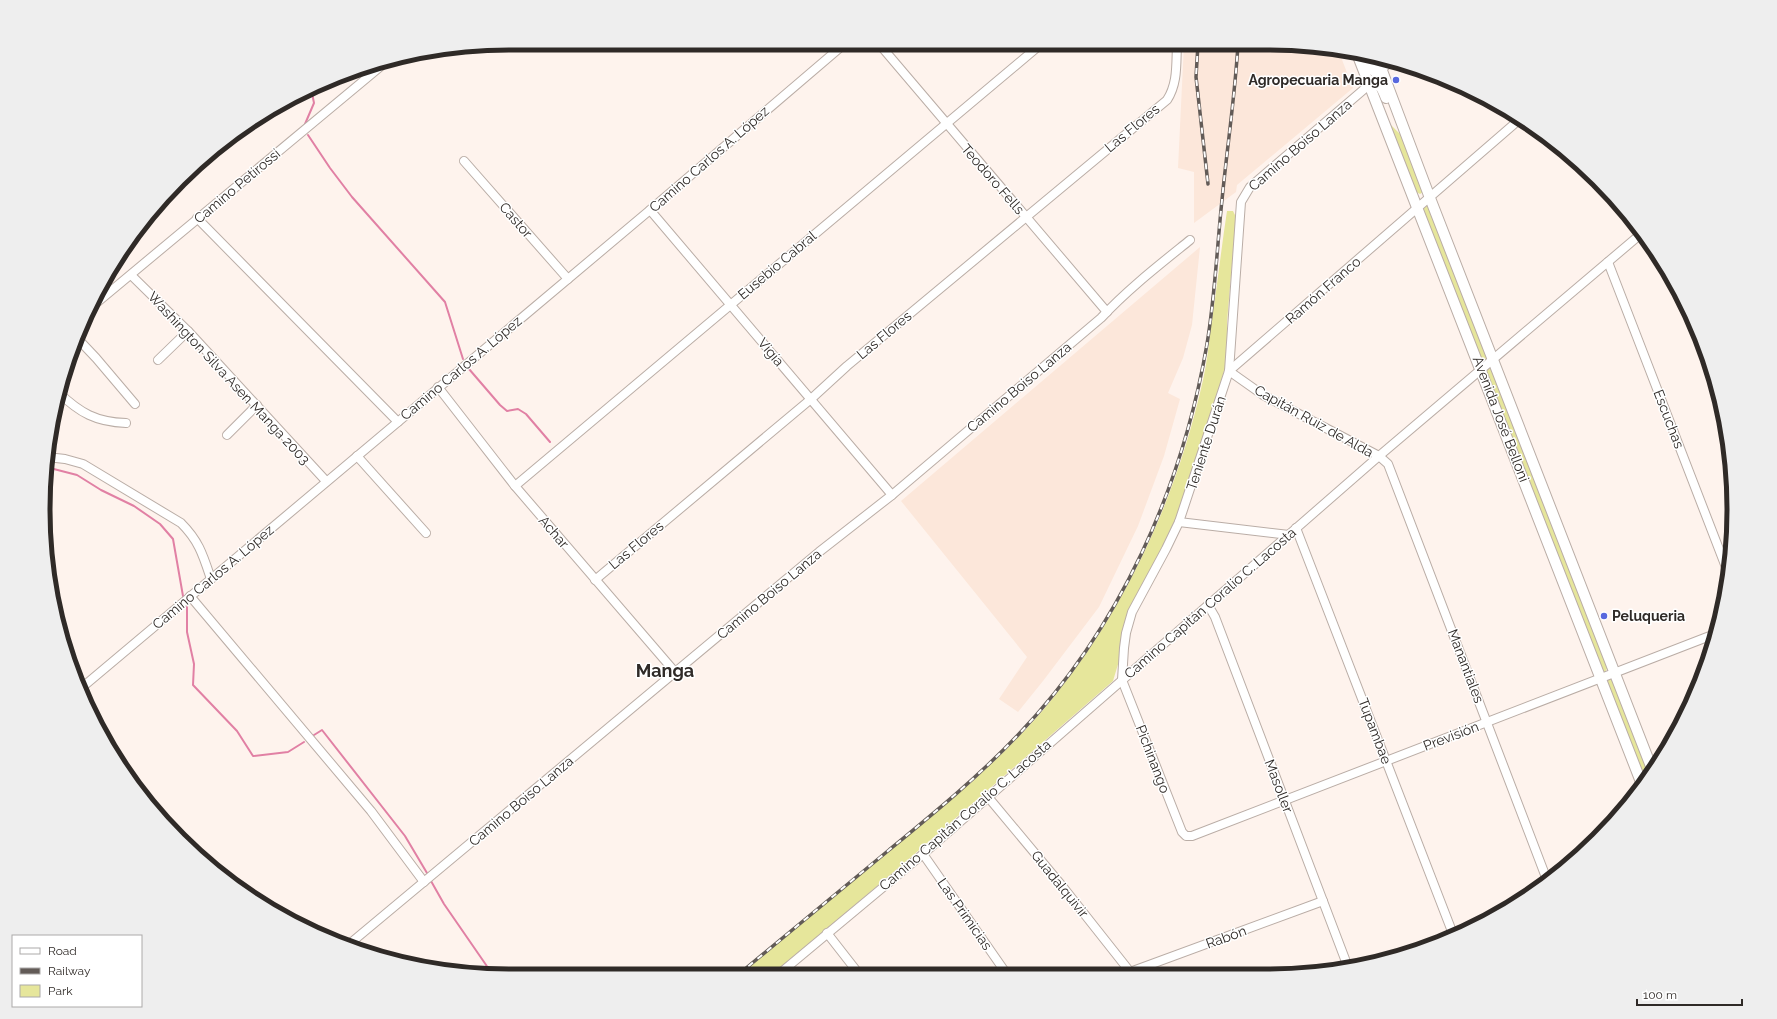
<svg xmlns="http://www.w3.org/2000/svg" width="1777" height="1019" viewBox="0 0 1777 1019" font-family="Raleway,sans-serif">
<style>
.built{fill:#fce7da}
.green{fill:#e6e69b}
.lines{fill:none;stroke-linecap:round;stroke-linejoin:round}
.stream{stroke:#e180a4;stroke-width:2}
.minor-casing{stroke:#baada6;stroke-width:10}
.major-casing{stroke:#baada6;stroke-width:12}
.minor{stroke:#fff;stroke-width:8}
.major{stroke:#fff;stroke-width:10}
.rail-casing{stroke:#625b57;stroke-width:3.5}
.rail{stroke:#fff;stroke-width:2;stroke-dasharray:6;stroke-linecap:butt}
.poi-dot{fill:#5868de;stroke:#fff;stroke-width:1.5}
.labels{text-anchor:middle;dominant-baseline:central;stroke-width:3;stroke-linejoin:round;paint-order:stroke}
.poi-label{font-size:14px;font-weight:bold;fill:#2f2a27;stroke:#fff;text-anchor:end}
.street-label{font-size:14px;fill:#2f2a27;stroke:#fff}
.district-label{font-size:18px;font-weight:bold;fill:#2f2a27;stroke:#fff}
.rim{fill:none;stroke:#2f2a27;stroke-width:5}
</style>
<rect width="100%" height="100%" fill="#fef3ed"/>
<g class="built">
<polygon points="1184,44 1298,44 1339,52 1353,88 1237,185 1236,192 1194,223 1194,172 1178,168"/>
<polygon points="1200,247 1192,325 1183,358 1168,393 1180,399 1164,456 1138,526 1099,607 1043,681 1018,712 999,699 1027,657 901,501"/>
</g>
<g class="green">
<polygon points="1381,101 1390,124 1404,138 1423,192 1420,194 1416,192"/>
<polygon points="1427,203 1487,357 1484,361 1481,360 1422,210 1424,205"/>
<path d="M1227 211H1233L1236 217 1227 322V351L1225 368 1206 434 1179 515 1122 638 1119 661 1113 681 903 864 774 974H740L973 781C1001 755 1029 728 1053 698 1128 605 1177 496 1203 380 1207 362 1209 344 1211 326 1217 288 1221 250 1227 211Z"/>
<polygon points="1489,367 1491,367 1608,667 1605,672 1602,672 1485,370"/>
<polygon points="1612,677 1649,772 1643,780 1605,679"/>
</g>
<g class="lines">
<g class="stream">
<polyline points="305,124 314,103 311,88"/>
<polyline points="308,135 330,168 352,197 445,302 463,359"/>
<polyline points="469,369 500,405 507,411 518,409 526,414 550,442"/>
<polyline points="46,467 77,475 101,490 134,506 160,524 173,539 183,596"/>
<polyline points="187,607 187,632 194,664 193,685 237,731 253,756 288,752 304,742"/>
<polyline points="314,735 322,730 405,836 427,873"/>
<polyline points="431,881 444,904 493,975"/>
</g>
<defs>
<g id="minor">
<polyline points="880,45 1107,312"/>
<polyline points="1390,62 1382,69 1369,85 1250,187 1241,202 1229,371 1179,522 1166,549 1132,612 1126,633 1124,648 1122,680 1182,832 1186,836 1192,836 1715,634"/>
<polyline points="1520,119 1229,371 1263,395 1379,456 1388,464 1547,880"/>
<polyline points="464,161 568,279"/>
<polyline points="650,210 892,495"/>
<polyline points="197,218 398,422"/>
<polyline points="1608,262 1729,575"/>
<polyline points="131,275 188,331 326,481"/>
<polyline points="88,310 386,62"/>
<polyline points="78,339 96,358 135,404"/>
<polyline points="158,360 188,331"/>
<polyline points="438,387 515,486 675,672"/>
<path d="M58 392C80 413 96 422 126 423"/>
<polyline points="227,435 257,405"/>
<polyline points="357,456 426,533"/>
<path d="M47 457 65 459 83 464 181 523C199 541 203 555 211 579"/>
<polyline points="515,486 1040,45"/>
<polyline points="1179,522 1289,535"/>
<polyline points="1296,528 1453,934"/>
<path d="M595 580 811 399 847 366 1167 100C1178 83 1176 64 1177 44"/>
<polyline points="190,596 371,811 424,882"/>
<polyline points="1208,605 1215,617 1348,967"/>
<polyline points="79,690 650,210 842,46"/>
<polyline points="988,797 1063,887 1131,973"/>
<polyline points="923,854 1006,973"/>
<polyline points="827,933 859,974"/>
<path d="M347 946 819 552 892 495 1101 318C1128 289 1159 265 1190 240"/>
<polyline points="1130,972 1323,901"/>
<polyline points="779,974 923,854 1379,456 1642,233"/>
</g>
<g id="major">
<polyline points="1358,56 1641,782"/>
<polyline points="1366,58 1369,66 1374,71 1382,69"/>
<polyline points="1378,60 1430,198 1652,769"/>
<path d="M1369 85C1380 82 1382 88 1386 98"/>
</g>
</defs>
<use href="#minor" class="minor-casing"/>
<use href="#major" class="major-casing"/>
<use href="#minor" class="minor"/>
<use href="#major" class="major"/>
<defs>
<g id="rail">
<polyline points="1198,44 1196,77 1208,184"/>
<path d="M739 974C789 933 839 891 889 850 934 813 978 777 1018 735 1120 628 1182 489 1207 344 1215 296 1217 247 1222 200 1227 148 1235 96 1238 44"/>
</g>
</defs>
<use href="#rail" class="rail-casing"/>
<use href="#rail" class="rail"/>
</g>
<g class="poi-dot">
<circle cx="1396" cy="80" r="4"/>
<circle cx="1604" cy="616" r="4"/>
</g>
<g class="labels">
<g class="poi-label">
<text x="1388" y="80">Agropecuaria Manga</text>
<text x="1612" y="616" text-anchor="start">Peluqueria</text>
</g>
<g class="street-label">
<text transform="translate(1132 128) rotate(-40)">Las Flores</text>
<text transform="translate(1300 145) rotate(-41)">Camino Boiso Lanza</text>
<text transform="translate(709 159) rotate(-41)">Camino Carlos A. López</text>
<text transform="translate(993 179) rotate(49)">Teodoro Fells</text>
<text transform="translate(237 186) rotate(-40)">Camino Petirossi</text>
<text transform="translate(516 220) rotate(49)">Castor</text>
<text transform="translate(777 265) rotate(-40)">Eusebio Cabral</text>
<text transform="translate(1323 290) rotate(-41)">Ramón Franco</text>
<text transform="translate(884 335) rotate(-40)">Las Flores</text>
<text transform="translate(771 352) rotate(50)">Vigía</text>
<text transform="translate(461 368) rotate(-40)">Camino Carlos A. López</text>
<text transform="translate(229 378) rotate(47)">Washington Silva Asen Manga 2003</text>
<text transform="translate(1019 387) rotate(-40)">Camino Boiso Lanza</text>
<text transform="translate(1501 419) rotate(69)">Avenida José Belloni</text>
<text transform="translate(1669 419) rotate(69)">Escuchas</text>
<text transform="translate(1314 421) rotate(29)">Capitán Ruiz de Alda</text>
<text transform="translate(1206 443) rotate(-72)">Teniente Durán</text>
<text transform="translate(554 532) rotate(49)">Achar</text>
<text transform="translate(636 545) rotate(-40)">Las Flores</text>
<text transform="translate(213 577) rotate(-40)">Camino Carlos A. López</text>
<text transform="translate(769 594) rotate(-40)">Camino Boiso Lanza</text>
<text transform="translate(1210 603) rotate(-41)">Camino Capitán Coralio C. Lacosta</text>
<text transform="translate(1466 666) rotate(69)">Manantiales</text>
<text transform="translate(1375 731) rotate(69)">Tupambae</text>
<text transform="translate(1451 736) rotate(-21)">Previsión</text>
<text transform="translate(1153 759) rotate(69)">Pichinango</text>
<text transform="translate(1279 786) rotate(69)">Masoller</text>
<text transform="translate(521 801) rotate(-40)">Camino Boiso Lanza</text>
<text transform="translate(965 815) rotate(-41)">Camino Capitán Coralio C. Lacosta</text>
<text transform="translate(1060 884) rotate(51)">Guadalquivir</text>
<text transform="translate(965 914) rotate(55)">Las Primicias</text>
<text transform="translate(1226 937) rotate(-20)">Rabón</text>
</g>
<g class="district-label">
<text x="665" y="670">Manga</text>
</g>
</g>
<path d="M0 0H1777V1019H0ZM509 50H1268A459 459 0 0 1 1727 509V510A459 459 0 0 1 1268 969H509A459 459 0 0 1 50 510V509A459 459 0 0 1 509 50Z" fill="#eee" fill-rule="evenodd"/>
<path class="rim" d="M509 50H1268A459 459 0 0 1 1727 509V510A459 459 0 0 1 1268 969H509A459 459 0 0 1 50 510V509A459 459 0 0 1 509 50Z"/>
<rect x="12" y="935" width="130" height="72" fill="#ffffff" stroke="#acaaa9"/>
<rect x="20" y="948" width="20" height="6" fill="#ffffff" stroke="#acaaa9"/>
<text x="48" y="955" font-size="12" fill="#2f2a27">Road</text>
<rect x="20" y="968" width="20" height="6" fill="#625b57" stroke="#acaaa9"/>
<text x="48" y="975" font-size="12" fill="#2f2a27">Railway</text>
<rect x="20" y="985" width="20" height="12" fill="#e6e69b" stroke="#acaaa9"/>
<text x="48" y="995" font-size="12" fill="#2f2a27">Park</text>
<path d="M1637 999v6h105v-6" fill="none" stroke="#2f2a27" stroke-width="2"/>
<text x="1643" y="999" font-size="12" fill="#2f2a27" stroke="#ffffff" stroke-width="3" paint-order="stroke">100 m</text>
</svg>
